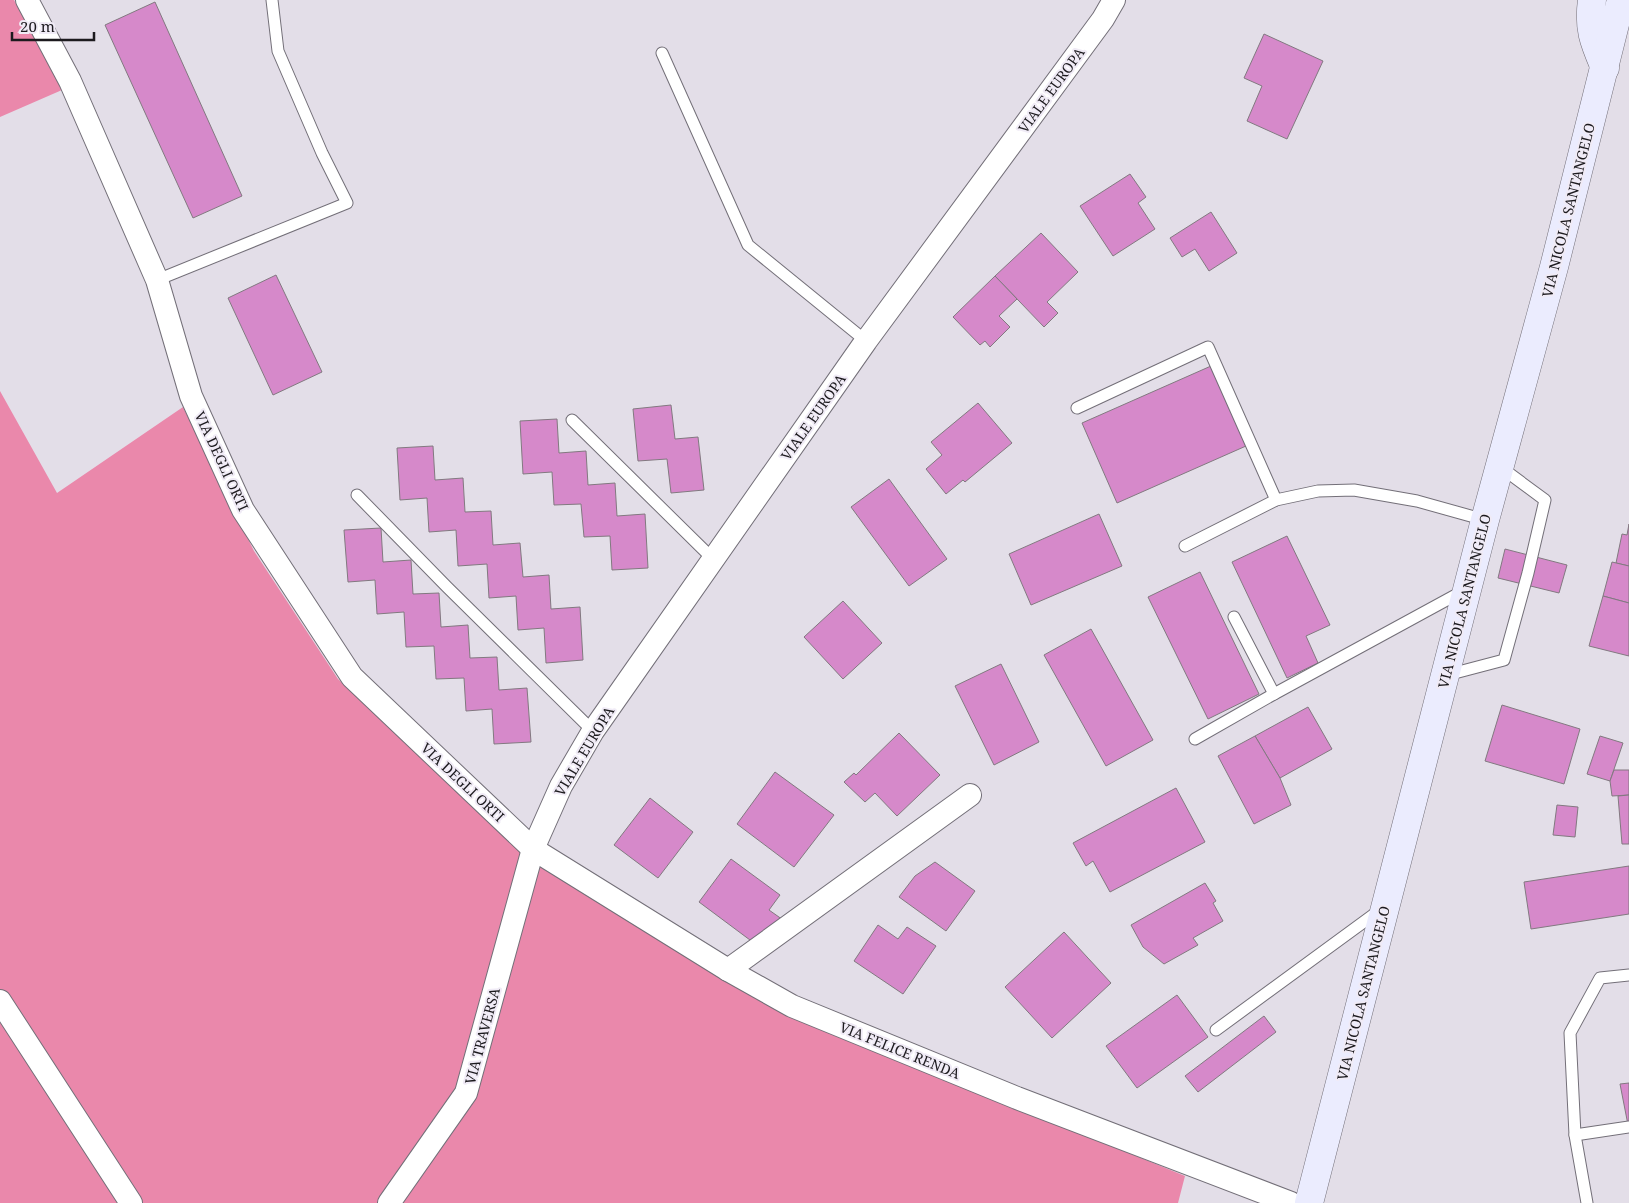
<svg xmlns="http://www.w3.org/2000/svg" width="1629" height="1203" viewBox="0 0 1629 1203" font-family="'Noto Serif',serif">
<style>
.forest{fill:#ea88ab}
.building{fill:#d689ca;stroke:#827980}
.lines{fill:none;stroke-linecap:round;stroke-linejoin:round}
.service-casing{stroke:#736f78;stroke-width:13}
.minor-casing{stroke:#736f78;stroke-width:24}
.secondary-casing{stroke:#736f78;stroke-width:29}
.service{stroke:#fff;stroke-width:11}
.minor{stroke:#fff;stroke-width:22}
.secondary{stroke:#ebecfe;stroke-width:28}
.labels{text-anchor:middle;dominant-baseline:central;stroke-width:4;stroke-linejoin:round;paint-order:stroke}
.street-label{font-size:14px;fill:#1c1a1e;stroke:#f0ebf6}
</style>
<rect width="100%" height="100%" fill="#e3dee8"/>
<g class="forest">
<polygon points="0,0 14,0 62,90 0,117"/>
<polygon points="0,391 57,493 183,407 254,551 338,679 515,846 765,1004 1185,1176 1178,1203 0,1203"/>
</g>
<g class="building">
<polygon points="155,2 242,196 193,218 105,25"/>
<polygon points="1264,34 1323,61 1287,139 1247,121 1262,86 1244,78"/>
<polygon points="1130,174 1146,197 1138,203 1155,229 1113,256 1080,206"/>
<polygon points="1211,212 1237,253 1209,271 1195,249 1182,257 1170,238"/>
<polygon points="1041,233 1078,272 1047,302 1058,313 1044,327 995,276"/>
<polygon points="276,275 322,372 273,395 228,298"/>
<polygon points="995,276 1017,299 999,316 1010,327 990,347 985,341 980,345 953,317"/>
<polygon points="1211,366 1246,446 1117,503 1082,423"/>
<polygon points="978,403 1012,443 965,482 963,480 946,494 926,469 942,455 931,442"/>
<polygon points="671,405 675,439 698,437 704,490 671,493 667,459 638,461 633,409"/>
<polygon points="557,419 559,453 586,451 588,485 615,483 617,516 645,514 648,568 612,570 610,536 584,537 581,504 554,505 552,472 523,474 520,421"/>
<polygon points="433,446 435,480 463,478 465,512 491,511 493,545 520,543 523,577 549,575 551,609 580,607 583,660 546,663 544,628 518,630 516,596 489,598 487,564 458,566 456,530 429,532 427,498 400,500 397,448"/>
<polygon points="889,479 947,559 909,586 851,507"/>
<polygon points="1099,514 1122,566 1031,605 1009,554"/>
<polygon points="1629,524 1629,566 1616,563 1622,534 1627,535"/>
<polygon points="381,528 383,562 411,560 413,594 439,593 441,627 468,625 470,658 497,657 499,690 527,688 531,742 494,744 492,709 466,711 464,678 436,679 434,646 406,647 404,612 377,614 375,580 348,582 344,530"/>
<polygon points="1287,536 1330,625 1306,636 1318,663 1287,678 1232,562"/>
<polygon points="1505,549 1567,565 1559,593 1498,578"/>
<polygon points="1612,562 1629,566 1629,603 1603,596"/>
<polygon points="1200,572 1259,694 1208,719 1148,597"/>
<polygon points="1603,596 1629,603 1629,656 1589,646"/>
<polygon points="843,601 882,643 843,679 804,637"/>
<polygon points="1091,629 1153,740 1106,766 1044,655"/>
<polygon points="1001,664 1039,742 994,765 955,686"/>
<polygon points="1502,705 1580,729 1564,784 1485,761"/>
<polygon points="1308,707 1332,749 1280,778 1255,736"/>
<polygon points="899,733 940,775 897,816 875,793 865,802 844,782 854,773 856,775"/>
<polygon points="1255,736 1280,778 1291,805 1254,824 1218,756"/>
<polygon points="1600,736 1623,743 1610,781 1587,774"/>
<polygon points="1614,770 1629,770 1629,795 1612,796 1610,781"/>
<polygon points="775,772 834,815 794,867 737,824"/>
<polygon points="1176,788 1205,842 1110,892 1093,861 1086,866 1073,843"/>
<polygon points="1629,795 1629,844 1622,844 1618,796"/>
<polygon points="650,798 693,832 658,878 614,845"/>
<polygon points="1557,805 1578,807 1575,837 1553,835"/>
<polygon points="731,859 780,895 769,910 786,922 754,943 699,902"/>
<polygon points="935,862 975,891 946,931 899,897 915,876"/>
<polygon points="1629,866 1629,914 1531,929 1524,882"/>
<polygon points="1205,883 1216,901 1213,903 1223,921 1193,938 1198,945 1164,964 1143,947 1131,925"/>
<polygon points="878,925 898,939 907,927 936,946 903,994 854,961"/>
<polygon points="1064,932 1111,983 1052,1038 1005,987"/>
<polygon points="1177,995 1208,1037 1137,1088 1106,1046"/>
<polygon points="1264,1016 1276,1032 1198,1092 1185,1076"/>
<polygon points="1629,1083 1629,1130 1620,1084"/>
</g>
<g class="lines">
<defs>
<g id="service">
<polyline points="662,53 748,245 866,341"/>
<polyline points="157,280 347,203 322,153 278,51 272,0"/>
<polyline points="1077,408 1208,347 1276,500"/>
<polyline points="572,420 713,559"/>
<polyline points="357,495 447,587 593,731"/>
<polyline points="1185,546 1276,500 1318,491 1354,490 1417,501 1485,520"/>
<polyline points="1234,617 1274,694"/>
<polyline points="1447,675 1504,660 1528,573 1545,500 1499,466"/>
<polyline points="1195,739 1274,694 1465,590"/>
<polyline points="1216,1030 1380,910"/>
<polyline points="1575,1135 1570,1033 1600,978 1629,975"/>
<polyline points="1587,1203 1575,1135 1629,1127"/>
</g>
<g id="minor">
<polyline points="27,0 70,81 157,280 191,396 243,510 352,677 533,849 728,970 792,1006 1017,1098 1291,1203"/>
<polyline points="728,970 970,795"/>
<polyline points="0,1001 131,1203"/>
<polyline points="389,1203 466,1093 533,849 561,786 593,731 866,341 1103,19 1114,0"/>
</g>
<g id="secondary">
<path d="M1592 0C1588 29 1594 42 1605 68"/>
<polyline points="1309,1203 1485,520 1554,267 1621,0"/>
</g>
</defs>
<use href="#service" class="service-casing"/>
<use href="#minor" class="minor-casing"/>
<use href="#secondary" class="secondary-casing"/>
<use href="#service" class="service"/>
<use href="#minor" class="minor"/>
<use href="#secondary" class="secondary"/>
</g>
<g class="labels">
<g class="street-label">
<text transform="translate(1051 90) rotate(-54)">VIALE EUROPA</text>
<text transform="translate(1568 210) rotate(-76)">VIA NICOLA SANTANGELO</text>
<text transform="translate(813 417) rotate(-55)">VIALE EUROPA</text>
<text transform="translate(222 461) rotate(65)">VIA DEGLI ORTI</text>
<text transform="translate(1464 601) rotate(-76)">VIA NICOLA SANTANGELO</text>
<text transform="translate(584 751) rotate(-59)">VIALE EUROPA</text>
<text transform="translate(463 782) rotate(43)">VIA DEGLI ORTI</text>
<text transform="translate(1363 993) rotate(-76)">VIA NICOLA SANTANGELO</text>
<text transform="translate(482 1036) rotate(-75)">VIA TRAVERSA</text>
<text transform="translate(900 1050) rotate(22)">VIA FELICE RENDA</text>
</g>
</g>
<path d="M12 32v8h82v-8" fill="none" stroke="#1c1a1e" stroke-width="2.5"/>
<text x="20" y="32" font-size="15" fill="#1c1a1e" stroke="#f0ebf6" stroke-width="4" paint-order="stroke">20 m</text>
</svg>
